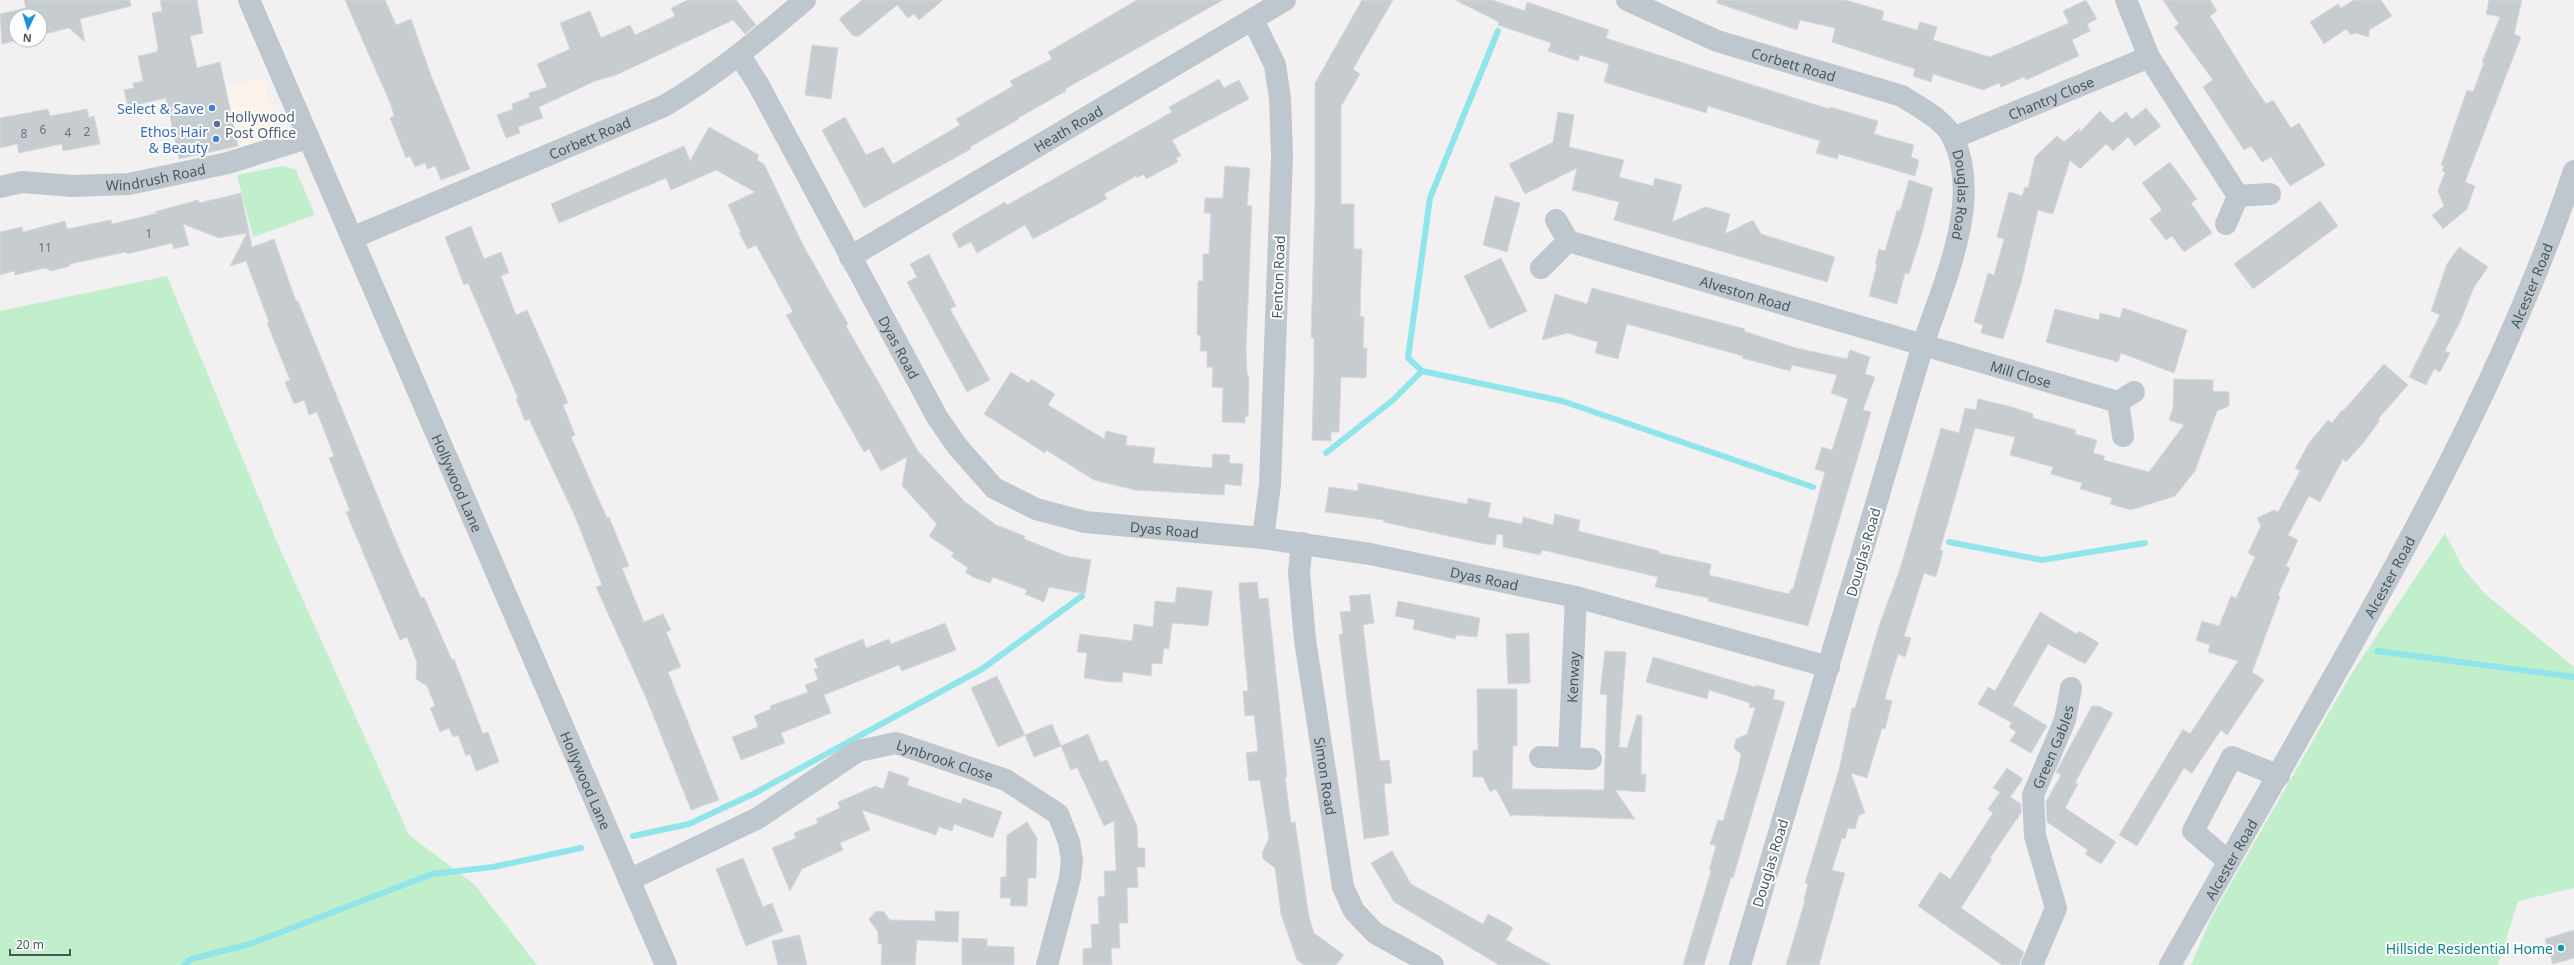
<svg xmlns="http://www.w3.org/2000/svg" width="2574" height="965" viewBox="0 0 2574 965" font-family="'Noto Sans',sans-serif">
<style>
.commercial{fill:#fcf4eb}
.green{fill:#c1eecb}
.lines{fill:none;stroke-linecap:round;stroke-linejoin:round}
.stream{stroke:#8fe5ea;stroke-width:6}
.building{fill:#c7ccd0;stroke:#d5d8dc}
.minor{stroke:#bdc7cd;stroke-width:22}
.shop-dot{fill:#3f7fe0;stroke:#fff;stroke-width:1.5}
.service-dot{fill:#5c6f8a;stroke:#fff;stroke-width:1.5}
.culture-dot{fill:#0f9aa8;stroke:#fff;stroke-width:1.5}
.labels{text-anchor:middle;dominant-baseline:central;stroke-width:4;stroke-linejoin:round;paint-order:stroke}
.number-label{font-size:12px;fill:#68747a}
.street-label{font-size:14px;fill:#49575d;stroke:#fff}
.shop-label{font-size:14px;fill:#366cbe;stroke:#fff;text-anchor:end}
.service-label{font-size:14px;fill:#4e5e75;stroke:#fff;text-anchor:start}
.culture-label{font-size:14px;fill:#0d838f;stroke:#fff;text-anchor:end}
</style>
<rect width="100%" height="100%" fill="#f3f0f1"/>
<polygon class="commercial" points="265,80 269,100 280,124 279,129 261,142 179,160 167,101 250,81"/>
<g class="green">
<polygon points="283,166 296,170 315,215 253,237 237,175"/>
<polygon points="167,276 280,549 409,835 474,884 537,965 0,965 0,311"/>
<polygon points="2445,533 2463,568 2486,595 2574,667 2574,888 2518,901 2498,965 2191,965 2211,918 2350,676"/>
</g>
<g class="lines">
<g class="stream">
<polyline points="1422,371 1408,358 1430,198 1498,31"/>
<polyline points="1326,453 1393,400 1422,371 1562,401 1813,487"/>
<polyline points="1949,542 2042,560 2145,543"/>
<polyline points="2377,651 2574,677"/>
<polyline points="633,836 689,824 753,794 982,669 1082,596"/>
<polyline points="184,965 191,959 250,944 432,874 493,867 581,848"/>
</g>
</g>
<g class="building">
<polygon points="24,0 130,0 131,6 80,19 85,42 69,28 40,35 40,16 16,16 16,40 18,40 2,44 0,14 26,8"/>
<polygon points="160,0 197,0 203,33 190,36 197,68 220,62 238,146 179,159 166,98 128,107 124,90 134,88 133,83 143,81 138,56 157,52 158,48 152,13 162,11"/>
<polygon points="345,0 385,0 396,25 411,19 432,78 470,169 441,180 435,166 427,169 425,163 415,167 410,156 406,158 390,118 394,116 391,105"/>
<polygon points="688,0 736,0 756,25 745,34 733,20 616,75 595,81 539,107 543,118 518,127 520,133 506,138 497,115 513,109 512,104 530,97 529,93 547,87 537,64 570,49 560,23 590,11 601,38 630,25 635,35 675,16 671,8"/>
<polygon points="862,0 943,0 919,20 914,14 908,18 897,5 859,36 853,36 839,19"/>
<polygon points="1137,0 1223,0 1065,89 1066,91 1018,118 1019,119 970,147 971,149 864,208 822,130 845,117 866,155 883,147 893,164 960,125 956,119 1013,86 1010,81 1052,59 1048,52"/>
<polygon points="1362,0 1393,0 1353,69 1360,74 1341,106 1341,204 1354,204 1354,249 1362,249 1360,316 1364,317 1363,348 1367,348 1366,378 1341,377 1339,432 1331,432 1331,441 1312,440 1314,371 1314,338 1311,338 1315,201 1315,83"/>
<polygon points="1455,0 1492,0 1525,11 1527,2 1609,30 1606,38 1627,45 1829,109 1830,107 1878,121 1874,134 1914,145 1911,157 1919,160 1915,176 1839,154 1837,159 1816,153 1820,141 1708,106 1706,113 1604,82 1609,64 1580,55 1578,61 1548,51 1551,43 1498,25 1499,22"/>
<polygon points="1717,0 1845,0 1884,11 1882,20 1917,30 1920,22 1937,27 1933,40 1990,57 2069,23 2063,11 2086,0 2097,19 2087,24 2090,31 2072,40 2079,56 2026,80 2024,77 2001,87 1999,83 1983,90 1933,74 1931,82 1913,76 1915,69 1832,42 1835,28 1800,20 1797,30 1717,3"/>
<polygon points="2163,0 2210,0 2217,11 2210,16 2247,76 2266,104 2273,100 2291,128 2299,123 2325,165 2290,186 2271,157 2262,162 2251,146 2244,150 2203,87 2213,80 2174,27 2179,24"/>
<polygon points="2354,0 2381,0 2392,16 2369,30 2369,37 2355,33 2351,35 2346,29 2324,44 2310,22 2338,4 2341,8"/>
<polygon points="2489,0 2522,0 2514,34 2521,37 2465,182 2475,186 2467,209 2443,229 2432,215 2444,206 2438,191 2445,172 2442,171 2444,166 2441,165 2467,90 2473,92 2484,63 2482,62 2500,17 2486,14"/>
<polygon points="812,45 838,48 831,99 805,95"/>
<polygon points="1219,79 1224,88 1239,80 1249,99 1172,140 1181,156 1176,158 1178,162 1146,179 1144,174 1137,178 1136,176 1104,194 1107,199 1033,239 1025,225 977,253 971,242 959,248 952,234 962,227 1005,202 1007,205 1043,185 1172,112 1169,107"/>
<polygon points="2146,108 2161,126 2135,146 2128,137 2113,151 2106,144 2080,169 2070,160 2053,214 2038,210 2021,283 2003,339 1981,333 1983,325 1974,322 1988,273 1994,275 2004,239 1997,237 2009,192 2022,196 2025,187 2028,188 2035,157 2057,136 2064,142 2080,128 2079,133 2100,111 2112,123 2126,112 2132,119"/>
<polygon points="48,109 50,116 87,109 89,118 94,116 100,144 63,151 62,144 19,153 17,144 0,148 0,118"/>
<polygon points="1558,112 1574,115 1569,147 1624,160 1619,177 1653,186 1655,178 1682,185 1672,222 1705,207 1730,214 1725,234 1753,220 1761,234 1835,257 1827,282 1614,220 1619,202 1572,190 1577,168 1525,194 1509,164 1553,142"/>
<polygon points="709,127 759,155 757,160 764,164 803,245 848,324 846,326 918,451 964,501 996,525 1025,536 1024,539 1067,556 1091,560 1085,594 1049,587 1044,602 1025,594 1027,590 993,577 990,583 973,577 965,572 968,568 951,556 954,553 929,536 937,524 902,486 907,457 881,471 869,449 864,452 786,315 793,312 756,245 748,249 739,233 741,232 728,205 755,192 716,170 671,190 666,178 559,223 551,204 684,146 690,161"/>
<polygon points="2170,162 2197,199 2191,203 2212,233 2184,252 2172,236 2166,240 2150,219 2162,210 2142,183"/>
<polygon points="1225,166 1250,168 1247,205 1252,206 1246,350 1247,372 1249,379 1248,416 1245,417 1245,423 1222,422 1223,388 1212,387 1213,367 1207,367 1207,351 1200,351 1201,337 1197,334 1198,281 1203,281 1203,254 1209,254 1211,213 1204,213 1205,198 1223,198"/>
<polygon points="1909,180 1933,188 1922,233 1909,274 1905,273 1897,304 1869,296 1877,265 1875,264 1879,249 1885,251 1897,210 1900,211"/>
<polygon points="241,193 252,247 274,239 296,301 298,301 395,539 421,598 424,597 452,660 454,659 483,734 488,732 499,762 476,771 470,754 466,756 458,735 453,737 449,728 440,732 430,708 435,706 427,686 416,679 417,662 407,637 400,640 346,512 350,511 329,458 334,456 317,412 309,415 304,400 294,404 285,382 290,380 267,323 269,322 246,261 230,266 247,233 219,238 183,224 189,245 174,249 172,243 127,254 126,252 70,264 70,266 52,271 45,268 15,275 14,271 0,275 0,232 22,227 23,232 65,221 67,229 111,220 112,224 158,213 154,212 198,200 199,203"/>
<polygon points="1495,196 1520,203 1507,252 1483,245"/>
<polygon points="2320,201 2338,226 2253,289 2234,264"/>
<polygon points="471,226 484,259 501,252 509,273 501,276 516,315 527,310 549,359 568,403 563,405 575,435 571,437 607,518 609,517 629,566 622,568 644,622 663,614 671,630 666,632 681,667 668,672 719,800 691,810 647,700 596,587 602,585 574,514 529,419 525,421 516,399 518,398 468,283 464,285 445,237"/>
<polygon points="2459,247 2488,267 2474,287 2460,322 2445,351 2450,353 2440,372 2434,369 2426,385 2409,377 2440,315 2431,311 2447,264"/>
<polygon points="929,254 956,306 950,309 990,380 967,392 907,282 917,277 910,264"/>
<polygon points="1501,258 1527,311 1490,329 1464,276"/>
<polygon points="1592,288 1745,329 1744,331 1796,348 1847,359 1850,350 1870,357 1865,374 1875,377 1863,410 1871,412 1808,626 1708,601 1709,598 1655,587 1658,577 1542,550 1540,555 1503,547 1503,535 1497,534 1495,545 1486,544 1383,522 1384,520 1325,512 1329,487 1358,491 1358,483 1467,504 1468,498 1491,503 1488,517 1522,524 1523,517 1553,525 1555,514 1580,520 1578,531 1659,551 1658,553 1711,564 1709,575 1789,594 1791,589 1793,589 1825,472 1815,469 1822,447 1832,450 1848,399 1831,393 1837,375 1792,365 1790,371 1742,358 1743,356 1627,324 1618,359 1595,353 1598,342 1567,333 1542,340 1555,294 1587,304"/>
<polygon points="2123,308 2187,330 2174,373 2121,353 2118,362 2046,342 2055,309 2099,320 2100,313 2120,318"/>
<polygon points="2384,364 2408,385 2378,419 2380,420 2364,442 2346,462 2343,459 2320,502 2309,496 2288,535 2298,540 2286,566 2290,568 2278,595 2280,597 2252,672 2264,680 2227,735 2221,730 2192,773 2184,768 2137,846 2119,835 2183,729 2190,734 2238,661 2208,652 2210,645 2196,640 2202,621 2219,626 2231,596 2236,598 2255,557 2248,553 2261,526 2257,518 2274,510 2278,512 2300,471 2295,468 2309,443 2328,420 2332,423 2342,410 2343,411"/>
<polygon points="1011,372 1029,383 1031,379 1055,394 1048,405 1104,439 1106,431 1127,436 1126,445 1155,448 1153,463 1212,468 1213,454 1230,455 1229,463 1243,464 1241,486 1225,484 1224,495 1206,494 1135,490 1094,480 1046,450 1045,453 984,414"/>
<polygon points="2174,379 2213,380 2213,391 2229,392 2229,406 2217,411 2195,471 2175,496 2131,510 2110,504 2112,498 2080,489 2082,483 2051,474 2053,467 2010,455 2015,437 1975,428 1940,550 1943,551 1936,577 1924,573 1904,636 1911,638 1905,657 1898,654 1887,690 1885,699 1892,701 1885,729 1882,728 1867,778 1851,773 1865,813 1859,815 1855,829 1848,828 1845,839 1842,838 1832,870 1845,873 1819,965 1786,965 1805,900 1804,899 1808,884 1805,883 1839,770 1852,708 1855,708 1880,623 1900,569 1941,428 1959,433 1965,408 1976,410 1978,399 2008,406 2033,414 2033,418 2076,430 2075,434 2097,440 2093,453 2105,456 2103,460 2149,472 2184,425 2169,420 2173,408"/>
<polygon points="1257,582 1259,599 1268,598 1287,777 1285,777 1291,823 1295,822 1309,917 1314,933 1344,955 1336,965 1304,965 1297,960 1281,914 1275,868 1263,859 1262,853 1269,838 1260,780 1249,781 1246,753 1258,751 1254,715 1245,716 1243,691 1248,691 1239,591 1239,583"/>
<polygon points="1177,587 1212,591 1208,626 1172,623 1169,649 1164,648 1162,664 1152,663 1151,676 1123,672 1122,682 1112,682 1084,678 1087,653 1077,652 1080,634 1132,641 1134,624 1153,627 1155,601 1175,603"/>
<polygon points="1370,594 1374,623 1363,625 1371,693 1380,761 1389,760 1392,783 1384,784 1389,835 1364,839 1339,634 1343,634 1340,612 1351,611 1349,596"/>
<polygon points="1398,601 1480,618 1477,637 1456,635 1455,639 1413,629 1415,620 1395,616"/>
<polygon points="2040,612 2077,634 2079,631 2099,643 2085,664 2048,644 2013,705 2047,726 2031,753 2010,741 2016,732 2009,727 2012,723 1978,704 1988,687 1995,691"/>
<polygon points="945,623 956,650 902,671 899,665 824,695 831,713 781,733 785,743 741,760 732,737 758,727 754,716 771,709 770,706 808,692 805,685 818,680 814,669 818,668 814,659 863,639 866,648 889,639 891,644"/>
<polygon points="1529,633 1530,683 1508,684 1506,634"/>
<polygon points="1605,651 1626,652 1619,747 1627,748 1637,715 1642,716 1641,774 1646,774 1645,792 1615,790 1635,819 1511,815 1511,817 1496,789 1490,792 1483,777 1473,777 1473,750 1478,750 1477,689 1517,689 1517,746 1513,746 1512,789 1604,790 1607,695 1600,694"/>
<polygon points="1653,657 1755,687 1756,685 1775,690 1773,699 1785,702 1740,854 1733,878 1731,877 1704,965 1683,965 1711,871 1709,870 1716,846 1710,844 1718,820 1723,821 1739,766 1741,754 1734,748 1736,739 1747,734 1755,708 1749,707 1750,703 1709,690 1707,699 1646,682"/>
<polygon points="997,676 1025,735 998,747 971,688"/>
<polygon points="2092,706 2099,706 2113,713 2075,783 2078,784 2065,808 2116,842 2101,864 2085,854 2088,850 2047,822 2046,802 2061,775 2056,772"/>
<polygon points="1052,724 1061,746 1034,757 1025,735"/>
<polygon points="1088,734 1100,762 1107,760 1137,826 1138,848 1145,848 1145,867 1137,867 1138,887 1127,888 1128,923 1119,923 1120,948 1111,948 1112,965 1083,965 1083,949 1092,948 1091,924 1099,924 1098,897 1105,896 1104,871 1116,871 1114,821 1104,826 1077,767 1071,770 1061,746"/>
<polygon points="2007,768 2023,779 2010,797 2021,804 2021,813 1990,858 1992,859 1961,908 2024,952 2019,965 2002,965 1918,906 1940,872 1950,879 1993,813 1988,809 2000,792 1993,788"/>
<polygon points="889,771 909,778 907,785 961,804 963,798 1002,812 993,838 954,824 952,831 939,827 936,835 862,810 870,830 840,843 843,850 802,869 790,891 772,848 796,838 794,833 818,823 816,819 840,808 838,802 875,786 883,789"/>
<polygon points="1027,822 1037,838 1036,878 1028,878 1027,906 1010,906 1011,898 1000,898 1001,877 1006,877 1007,835"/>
<polygon points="1392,851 1411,884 1483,924 1488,914 1503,922 1513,928 1506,940 1551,965 1499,965 1394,902 1371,863"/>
<polygon points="743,858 763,907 772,903 783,931 746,946 716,869"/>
<polygon points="880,911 884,912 890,920 935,921 935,911 959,912 958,942 917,940 915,965 881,965 882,944 878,944 878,932 869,919 875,912"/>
<polygon points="2574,930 2574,958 2553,964 2545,939"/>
<polygon points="800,935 807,965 778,965 772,941"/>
<polygon points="962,938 987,939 987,946 1014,947 1014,965 962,965"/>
</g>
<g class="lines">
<g class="minor">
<path id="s1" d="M249 0 666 965"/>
<path id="s2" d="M1627 0 1717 41 1902 96C1918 107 1944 119 1953 138 1983 200 1943 284 1923 345L1740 965"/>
<polyline points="2126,0 2149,57 2238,196"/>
<polyline points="1253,20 1275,65 1280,98 1282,156 1270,484 1263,538"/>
<path id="s3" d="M740 56 758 84 937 417 957 446 994 488 1036 509 1085 522 1263 538 1370 554 1576 597 1829 667"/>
<path id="s4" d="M1953 138 2149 57"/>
<path id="s5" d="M0 187 22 182 73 186 129 184 228 163 307 138"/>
<polyline points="2226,224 2238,196 2270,194"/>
<path id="s6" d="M352 238 664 106C715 76 759 39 805 0"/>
<path id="s7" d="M1568 241 2118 402"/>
<path id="s8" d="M850 257 1285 0"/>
<polyline points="1541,268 1568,241 1556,220"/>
<polyline points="2123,436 2118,402 2134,392"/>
<path id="s9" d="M1302 543 1299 572 1305 640 1343 887 1354 911 1375 933 1433 965"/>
<polyline points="1540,757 1591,759"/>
<path id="s10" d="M1569 757 1576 597"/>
<polyline points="2229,862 2193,831 2232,757 2279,776"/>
<path id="s11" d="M629 880 758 818 858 751 896 743 1006 780 1058 814 1069 842 1072 860 1070 878 1047 965"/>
<path id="s12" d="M2032 965 2056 908 2035 836 2033 795 2065 720 2071 688"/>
<path id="s13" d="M2170 965C2230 861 2289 757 2347 653 2434 498 2517 340 2574 171"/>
</g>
</g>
<g class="shop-dot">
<circle cx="212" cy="108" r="4"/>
<circle cx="216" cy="139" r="4"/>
</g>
<circle class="service-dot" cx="217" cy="124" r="4"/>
<circle class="culture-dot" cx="2561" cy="948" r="4"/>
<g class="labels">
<g class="number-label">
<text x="43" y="129">6</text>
<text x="87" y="131">2</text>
<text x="68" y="132">4</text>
<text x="24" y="133">8</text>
<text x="149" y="233">1</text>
<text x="45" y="247">11</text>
</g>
<g class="street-label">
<text stroke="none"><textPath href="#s2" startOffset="179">Corbett Road</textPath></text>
<text stroke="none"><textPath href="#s4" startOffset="106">Chantry Close</textPath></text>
<text stroke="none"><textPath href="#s8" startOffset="253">Heath Road</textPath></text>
<text stroke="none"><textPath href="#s6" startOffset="258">Corbett Road</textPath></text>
<text stroke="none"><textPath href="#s5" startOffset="157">Windrush Road</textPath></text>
<text stroke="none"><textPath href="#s2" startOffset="417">Douglas Road</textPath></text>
<text transform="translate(1278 277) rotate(-88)">Fenton Road</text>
<text stroke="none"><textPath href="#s13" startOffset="770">Alcester Road</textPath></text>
<text stroke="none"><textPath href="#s7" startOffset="185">Alveston Road</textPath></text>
<text stroke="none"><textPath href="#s3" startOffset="332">Dyas Road</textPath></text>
<text stroke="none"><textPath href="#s7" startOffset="472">Mill Close</textPath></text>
<text stroke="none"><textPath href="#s1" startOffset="526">Hollywood Lane</textPath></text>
<text stroke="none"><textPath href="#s3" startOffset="680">Dyas Road</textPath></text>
<text transform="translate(1863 552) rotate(-74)">Douglas Road</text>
<text stroke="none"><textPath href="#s13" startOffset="446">Alcester Road</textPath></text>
<text stroke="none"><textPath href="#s3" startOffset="1004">Dyas Road</textPath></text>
<text stroke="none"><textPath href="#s10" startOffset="80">Kenway</textPath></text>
<text stroke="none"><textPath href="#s12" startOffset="230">Green Gables</textPath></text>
<text stroke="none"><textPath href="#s11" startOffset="354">Lynbrook Close</textPath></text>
<text stroke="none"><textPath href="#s9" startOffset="235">Simon Road</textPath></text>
<text stroke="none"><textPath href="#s1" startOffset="850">Hollywood Lane</textPath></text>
<text stroke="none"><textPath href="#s13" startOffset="122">Alcester Road</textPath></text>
<text transform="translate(1770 863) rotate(-73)">Douglas Road</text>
</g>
<g class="shop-label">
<text x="204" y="108">Select &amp; Save</text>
<text x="208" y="131">Ethos Hair<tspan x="208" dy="16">&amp; Beauty</tspan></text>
</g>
<g class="service-label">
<text x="225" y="116">Hollywood<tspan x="225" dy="16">Post Office</tspan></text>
</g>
<g class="culture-label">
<text x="2553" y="948">Hillside Residential Home</text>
</g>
</g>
<g transform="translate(28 28) rotate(184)"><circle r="19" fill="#ffffff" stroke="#b6bcbe"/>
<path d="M0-3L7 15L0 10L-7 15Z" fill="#1f90de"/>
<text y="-6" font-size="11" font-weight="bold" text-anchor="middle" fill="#49575d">N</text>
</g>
<path d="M10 949v6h60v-6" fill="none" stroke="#49575d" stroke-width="2"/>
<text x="16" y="949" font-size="12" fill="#49575d" stroke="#ffffff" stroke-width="3" paint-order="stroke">20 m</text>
</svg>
